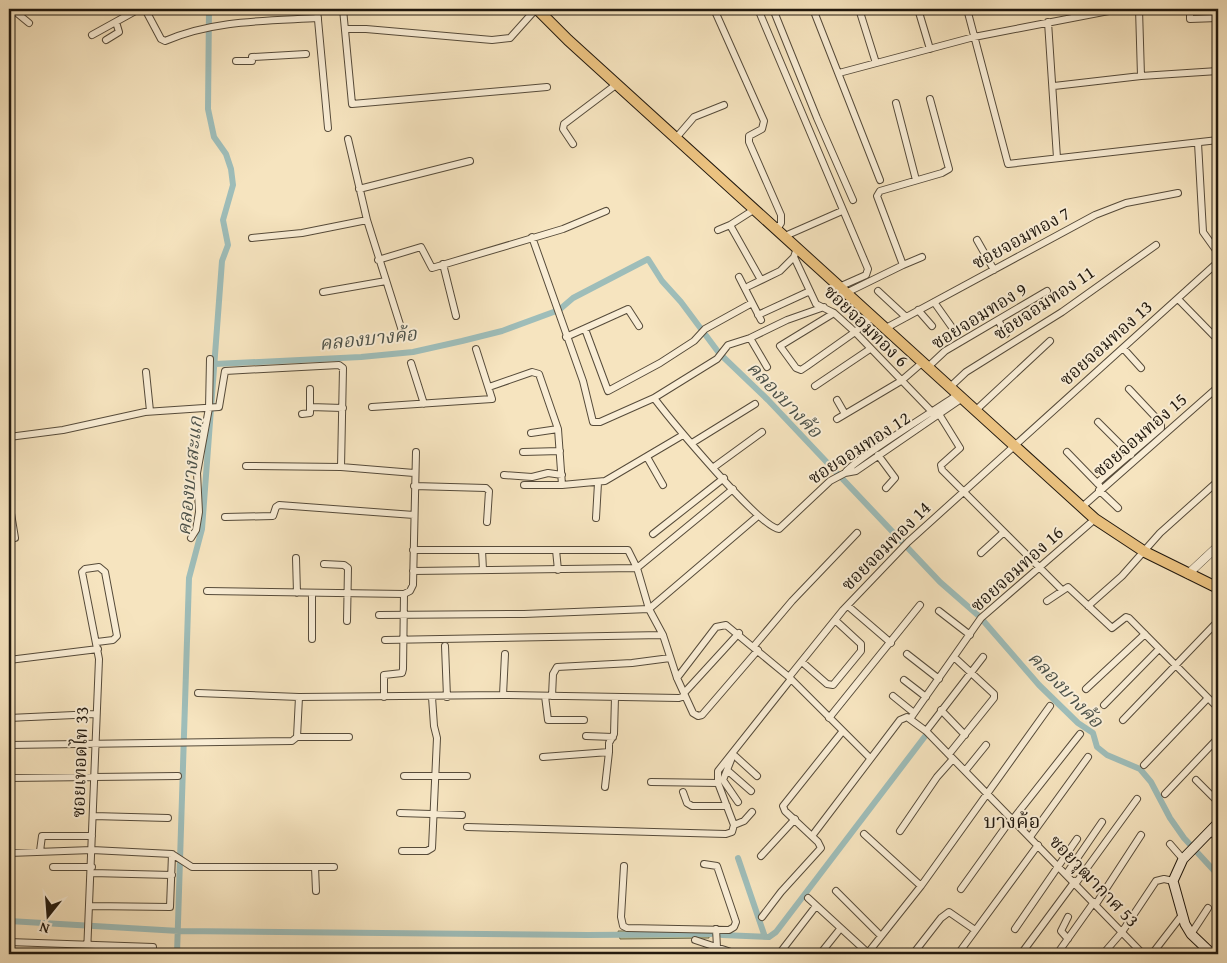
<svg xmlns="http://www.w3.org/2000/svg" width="1227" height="963" viewBox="0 0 1227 963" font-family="'Gentium Book Plus','Noto Serif Thai',serif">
	<rect width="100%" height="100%" fill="#f6e4bf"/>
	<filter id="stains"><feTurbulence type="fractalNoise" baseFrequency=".004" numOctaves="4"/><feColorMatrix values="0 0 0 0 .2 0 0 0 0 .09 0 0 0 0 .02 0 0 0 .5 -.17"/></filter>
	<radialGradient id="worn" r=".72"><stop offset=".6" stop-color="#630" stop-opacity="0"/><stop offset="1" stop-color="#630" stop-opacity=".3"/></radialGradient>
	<!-- green -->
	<path fill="#c1c28f" stroke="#706d4e" d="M618,931H709V938L620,939Z"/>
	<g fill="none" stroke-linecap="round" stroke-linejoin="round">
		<!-- canal -->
		<path stroke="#9ebdb9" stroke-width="6" d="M215,364L361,357L413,352L462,341L502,331L559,310L573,298L648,259L662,281L681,302L719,353L768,400L940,582L980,617L1039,685L1078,723L1093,733L1097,747L1107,755L1140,769L1151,782L1170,818L1184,838L1218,875
			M738,858L765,937
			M9,921L179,931L588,935L711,934
			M722,935L769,937L776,932L926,735
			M177,954L189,578L202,529L222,261L228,245L223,220L233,185L231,169L226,154L214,137L208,109L209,9"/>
		<!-- minor casing -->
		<g stroke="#564b3a" stroke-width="8">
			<path id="minor" d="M12,9L29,23
				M145,9L161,39L165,41C213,20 266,21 318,18
				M317,9L328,128
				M343,9L352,104L547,87
				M714,9L764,121L762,129L749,136V142L781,215V223L777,229
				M758,9L868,269L866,275L839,287
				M773,9L817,118L853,200
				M813,9L880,180
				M859,9L876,63
				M918,9L930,49
				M967,9L1008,164L1218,140
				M1139,9L1141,76
				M1190,9V19L1218,18
				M1048,22L1057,158
				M345,29H366L492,40L510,38L536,9
				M92,35L139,9
				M106,40L119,32L116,22
				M252,57L306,54
				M236,61H252
				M839,73L974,37L1119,9
				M1054,86L1141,76L1218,71
				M896,103L916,180
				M676,138L694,117L724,105
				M348,139L367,220L403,334
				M1198,143L1203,232L1218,253
				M573,144L563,129L564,124L617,84
				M359,189L470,161
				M730,225L761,280
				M718,230L730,225L755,209
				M785,236L842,211
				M532,237L583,381L593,422H600L654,398L717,359L728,345L750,338L787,320L824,307
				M252,238L302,233L367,220
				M977,240L994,270
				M797,248L794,257L816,304L834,313L855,332L936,416
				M378,260L421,247L432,268L563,229L606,211
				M443,264L456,316
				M903,265L922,257
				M739,277L761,320
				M749,286L780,271L794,257
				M878,291L906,317
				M323,292L386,281
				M846,293L903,265L877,196L880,191L942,173L949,169L930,99
				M1178,299L1218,340
				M934,302L951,326
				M918,310L932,326
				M834,313L780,346L796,368L801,370L807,366L855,332L873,316
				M758,315L810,291
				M998,320L1006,334
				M886,328L1095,215L1126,203L1178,193
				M585,329L608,391L660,363L694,341L705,329L752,303
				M566,337L628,309L639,326
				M750,338L767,367
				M1123,348L1141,368
				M411,363L424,404
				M928,367L945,351L1047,291
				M146,372L150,411
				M815,386L870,349
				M489,387L532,372L539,374L558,429L562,485L605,481L683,435
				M949,388L966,372L1062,312L1156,245
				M654,398C670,419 760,528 779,529L830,481L845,473L856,471L961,399
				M837,400L845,414
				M310,407L343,408
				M372,407L492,399L476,349
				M975,411L1050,341
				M302,414L310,413V389
				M939,414L960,448L941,465L942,470L1061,589
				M837,419L901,381L923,362
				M1098,422L1131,455
				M531,433L558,429
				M9,437L63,430L145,412L219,407L225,371L339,365L343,368L341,467
				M9,439V454
				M692,443L755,404
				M523,452L560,451
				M1067,452L1099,485
				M878,455L895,478L886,488
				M647,457L663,485
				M246,466L341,467L414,473
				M714,467L762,432
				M845,473C852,461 939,408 957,395
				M504,475L532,477L548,473L562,475
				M1097,483L1161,428V423L1129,389
				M524,485H562
				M414,486L486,488L489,491L487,522
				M1099,490L1118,508
				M9,501L15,538
				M1082,507L1218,387
				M225,517L273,516L276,507L279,505L414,515
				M596,518L598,483
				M653,534L724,478
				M191,538L196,530L199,512L197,473L209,408L210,359
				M413,550H628L637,568L649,609L663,635L677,678L693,713L698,716L702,715L758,650
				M482,550L483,570
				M556,550L558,570
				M981,553L1004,532
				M296,558L297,593
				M324,564L344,565L348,568L347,621
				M413,571L637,568L733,489
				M207,591L404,594L410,591L413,585L416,452
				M1047,601L1068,587L1112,628L1126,617L1129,618L1218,708
				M848,606L891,643
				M1088,606L1122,576L1160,533L1218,481
				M939,611L970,635
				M379,615L524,614L649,609L758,516
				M312,639V593
				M385,640L663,635
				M445,646L447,697
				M754,646L792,601L857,533
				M907,654L939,679
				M9,660L98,649
				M802,662L827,684L833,685L861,651V644L835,620
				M789,677L843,610L908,542L1218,262
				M677,678L716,627L726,625L789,677L870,758
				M904,680L926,697
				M1086,689L1145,634
				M685,692L739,633
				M198,693L299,697L503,695L679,698L685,696
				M503,695L505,654
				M545,696L548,720H584
				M552,696L553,674L557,667L632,663L670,658
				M893,696L914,713
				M384,697V675L402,673L403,669L404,594
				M1104,705L1159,649
				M941,710L965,735
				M9,718L96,714
				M829,718L920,605
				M910,719L981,618L1095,519
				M1123,720L1218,621
				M926,731L983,657
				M586,736L613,737
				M297,737H349
				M9,745L292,741L297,737L299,697
				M949,754L994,698V694L954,657
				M735,756L757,776
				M543,757L609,752V743L614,734L615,697
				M731,760L723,780L738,802
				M1144,765L1208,698
				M727,770L751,791
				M965,771L986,745
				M404,776H467
				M9,778L178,776
				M1196,780L1218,802
				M651,782L718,783
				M605,787L609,752
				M683,792L687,803L692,806H727
				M1165,794L1218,738
				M400,813L462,815
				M93,816L168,818
				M1013,819L1080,734
				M734,825L744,821L752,812
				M467,827L726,834L732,832L734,825L718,783V771L791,679
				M900,831L937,777L953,759
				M1210,831L1218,839
				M864,834L921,886
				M812,836L900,720L907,717L926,731L1143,954
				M1030,837L1088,757
				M1170,844L1183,859
				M40,851L42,836H92
				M402,851H427L432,848L437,738L434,726L432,697
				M9,853L92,850L172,854L192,867H334
				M761,856L795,819
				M624,866L621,917L623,926L627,928L729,930L734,927L736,922L717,866L704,864
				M53,867H92
				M315,867L316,891
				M92,873L172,875
				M1067,873L1102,822
				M1076,883L1137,799
				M961,889L1012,818
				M836,891L881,936
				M808,898L868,953
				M1096,904L1141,835
				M90,906L170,907L172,854
				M762,917L781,892L821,848L818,842L785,811L783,806L842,732
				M716,929L717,947
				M1015,929L1077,839
				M1191,934L1208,908
				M1068,939L1061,931L1068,917
				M695,940L737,954
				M9,942L153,947
				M995,953L996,954
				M87,954L99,659L82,572L85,569L99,567L105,572L117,636L113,640L97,642
				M779,954L816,906
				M820,954L840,929
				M867,954L921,886L1050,706
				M913,954L941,918L949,912L975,930
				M958,954L1038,845
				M1021,954L1075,881
				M1057,954L1094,902
				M1103,954L1122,932L1156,881L1164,879L1173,881
				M1152,954L1182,915"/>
		</g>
		<!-- tertiary casing -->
		<g stroke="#564b3a" stroke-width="9">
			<path id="tertiary" d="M1188,574L1218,546"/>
		</g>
		<!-- secondary casing -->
		<g stroke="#20180e" stroke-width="11">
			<path id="secondary" d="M1212,954L1191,934L1185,924L1173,881L1183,859L1218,823"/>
		</g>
		<!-- primary casing -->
		<g stroke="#20180e" stroke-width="12">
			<path id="primary" d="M537,9L568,40L1095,519L1145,552L1218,588"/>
		</g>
		<!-- minor -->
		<use href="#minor" stroke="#f9edd5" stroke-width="6"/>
		<!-- tertiary -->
		<use href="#tertiary" stroke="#f9edd5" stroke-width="8"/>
		<!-- secondary -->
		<use href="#secondary" stroke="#f9edd5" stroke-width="9"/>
		<!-- primary -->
		<use href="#primary" stroke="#ebc280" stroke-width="10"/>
	</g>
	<g text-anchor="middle" stroke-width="4" stroke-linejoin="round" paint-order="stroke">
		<!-- street labels -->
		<g font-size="18" fill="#20180e" stroke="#f9edd5">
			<text transform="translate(1021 238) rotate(-29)" y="6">ซอยจอมทอง 7</text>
			<text transform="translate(1044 303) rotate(-34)" y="6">ซอยจอมทอง 11</text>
			<text transform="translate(979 316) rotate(-32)" y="6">ซอยจอมทอง 9</text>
			<text transform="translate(866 326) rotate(44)" y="6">ซอยจอมทอง 6</text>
			<text transform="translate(1106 343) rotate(-42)" y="6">ซอยจอมทอง 13</text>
			<text transform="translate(1140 435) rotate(-41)" y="6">ซอยจอมทอง 15</text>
			<text transform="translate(859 448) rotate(-33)" y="6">ซอยจอมทอง 12</text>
			<text transform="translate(886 546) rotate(-45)" y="6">ซอยจอมทอง 14</text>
			<text transform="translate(1017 569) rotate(-42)" y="6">ซอยจอมทอง 16</text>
			<text transform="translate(80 762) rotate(-88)" y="6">ซอยเทอดไท 33</text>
			<text transform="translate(1094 881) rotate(46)" y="6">ซอยวุฒากาศ 53</text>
		</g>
		<!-- water labels -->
		<g font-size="19" font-style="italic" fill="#4c524a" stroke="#f9edd5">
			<text transform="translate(368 338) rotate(-6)" y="7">คลองบางค้อ</text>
			<text transform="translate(785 399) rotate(46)" y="7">คลองบางค้อ</text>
			<text transform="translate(189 476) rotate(-84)" y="7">คลองบางสะแก</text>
			<text transform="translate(1066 689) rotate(46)" y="7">คลองบางค้อ</text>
		</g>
		<!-- quarter labels -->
		<g font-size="20" fill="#20180e" stroke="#f9edd5">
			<text x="1012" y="828">บางค้อ</text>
		</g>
	</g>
	<!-- margin -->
	<rect width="1227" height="963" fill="none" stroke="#f6e4bf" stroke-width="30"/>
	<rect x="10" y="10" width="1207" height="943" fill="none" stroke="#20180e" stroke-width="2.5"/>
	<rect x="15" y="15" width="1197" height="933" fill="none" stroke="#20180e"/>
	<!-- north arrow -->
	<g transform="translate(48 916) rotate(197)" stroke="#f9edd5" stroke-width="4" paint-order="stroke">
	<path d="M0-4L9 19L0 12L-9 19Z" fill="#20180e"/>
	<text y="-8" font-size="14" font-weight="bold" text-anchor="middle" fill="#20180e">N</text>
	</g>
	<rect width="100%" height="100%" filter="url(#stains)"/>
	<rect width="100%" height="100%" fill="url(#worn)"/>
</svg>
